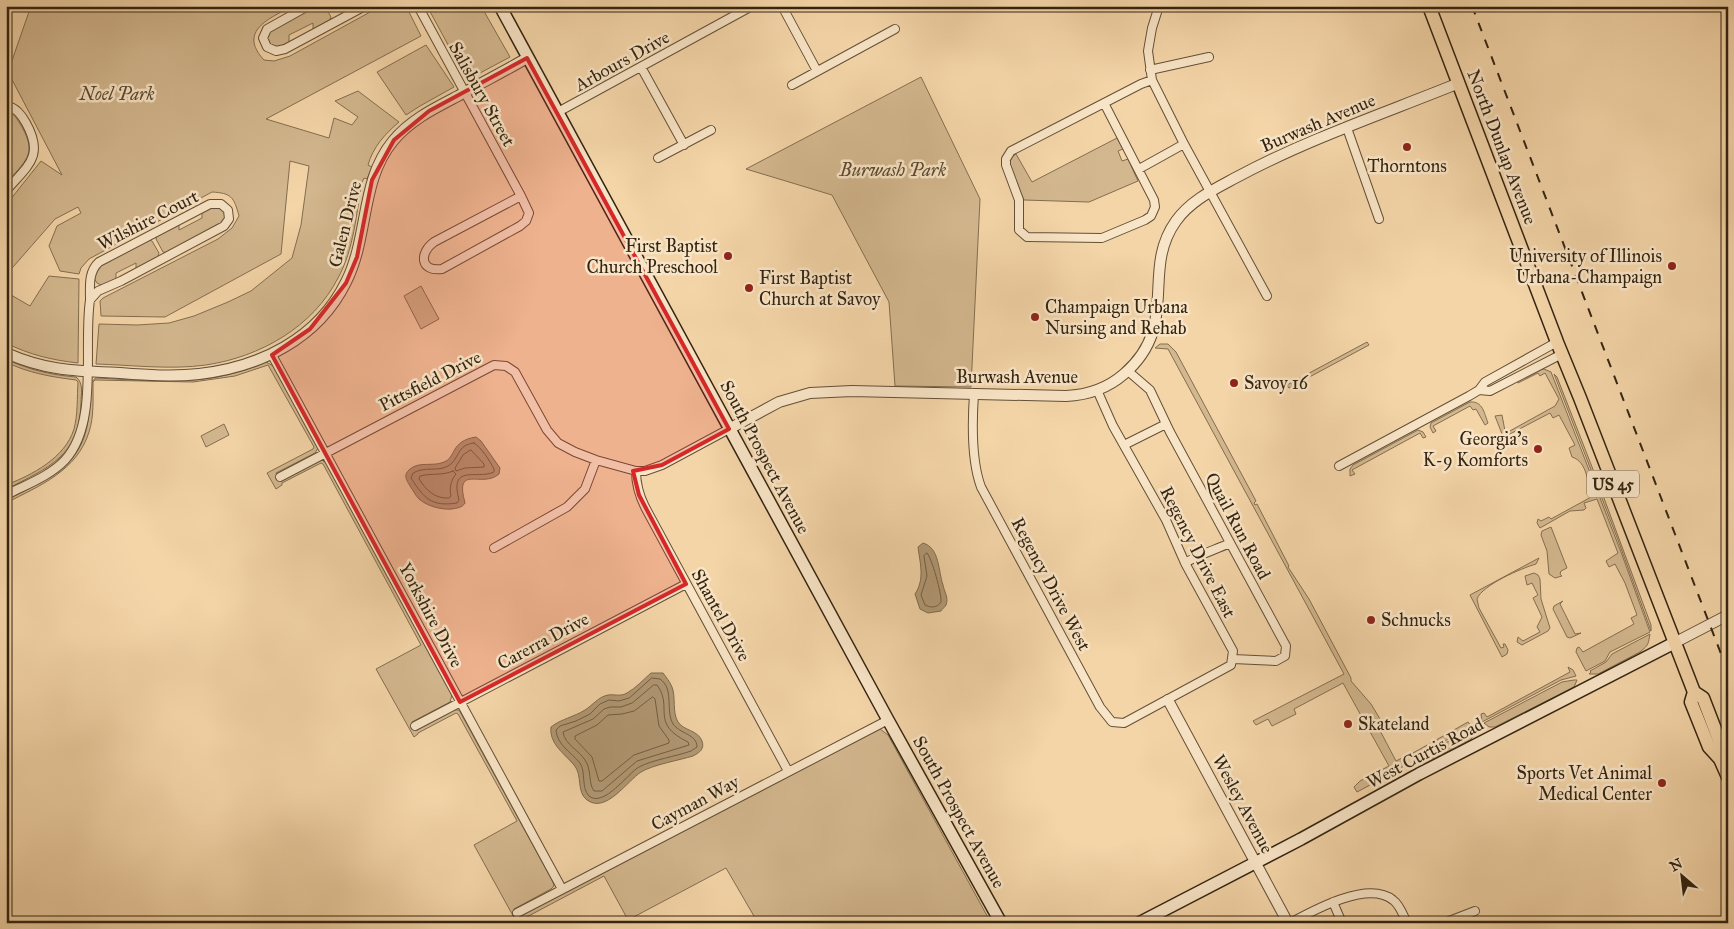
<svg xmlns="http://www.w3.org/2000/svg" width="1734" height="929" viewBox="0 0 1734 929" font-family="'IM FELL Great Primer',serif">
	<rect width="100%" height="100%" fill="#f4d5a8"/>
	<filter id="stains"><feTurbulence type="fractalNoise" baseFrequency=".004" numOctaves="4"/><feColorMatrix values="0 0 0 0 .2 0 0 0 0 .09 0 0 0 0 .02 0 0 0 .5 -.17"/></filter>
	<radialGradient id="worn" r=".72"><stop offset=".6" stop-color="#630" stop-opacity="0"/><stop offset="1" stop-color="#630" stop-opacity=".3"/></radialGradient>
	<!-- green -->
	<path fill="#d3b78e" stroke="#836e50" d="M31,6H182L184,10L191,6H293C270,18 237,31 264,60L274,61L290,56L381,6H406L421,36L266,119L329,138L334,118L352,125L358,117L335,101L358,91L399,122C385,134 373,147 368,165L372,167L367,179L364,178L362,182C356,215 354,249 338,278C313,327 260,357 206,365C171,370 131,365 96,364L99,324L137,325L169,323L194,316L228,302L251,291L292,258L301,225L309,166L290,161L281,254L165,317L101,316L100,301L103,298L218,239L232,228L239,216C234,197 231,193 212,192L89,259L81,268L79,274L60,271L49,246L57,226L81,213L78,207L55,219L6,275V205L41,161L62,175L8,72Z
		M312,6H325L331,17L329,22L313,31V23L289,35V44L283,46L273,47L267,42V33L273,26Z
		M427,6H481L510,57L467,80Z
		M426,45L454,87L420,106L406,115L377,72Z
		M921,77L980,199L971,387L895,386L889,302L832,195L746,169Z
		M6,110C15,114 17,119 22,127C38,156 24,161 6,184V177L9,173L6,171V123L11,117L6,114Z
		M1117,138L1123,149L1118,151L1122,161L1128,159L1138,181L1089,202L1024,200L1008,165L1009,158L1016,154L1032,182Z
		M218,206C225,211 227,217 222,224L169,253L163,252L156,239L158,233L179,222V230L202,218V210L209,207Z
		M146,239L152,241L159,253L157,259L136,270V263L116,273V281L103,286L97,283L94,278L97,266Z
		M49,276L79,279L78,363C52,360 30,355 6,343V292L30,306Z
		M421,286L439,319L421,329L404,296Z
		M1367,342L1369,345L1289,388L1287,385Z
		M1160,344H1168L1176,352L1256,501L1254,503L1255,505L1257,504L1289,566L1288,567L1309,599L1351,678V681L1371,704L1380,719L1376,723L1396,761L1402,758L1404,761L1402,763V768L1357,792L1354,787L1360,781L1389,766L1343,683L1294,709L1296,714L1272,726L1268,719L1256,725L1253,721L1344,674L1168,349L1155,348Z
		M6,359C29,370 52,375 76,377C84,383 81,394 81,403C79,457 49,467 7,489L6,485C32,475 65,458 74,429C78,414 77,397 78,382L76,380C52,377 28,373 6,362Z
		M266,362L275,367L318,448L315,453L276,473L281,480L318,460H322L327,464L452,695L450,702L412,722L417,730L454,710H459L553,882L554,886L551,889L514,909L518,917L880,729L888,735L991,923H758L726,868L628,920L604,876L521,920V921L517,923L474,845L517,821L458,714L456,713L418,733V734L414,737L376,669L421,645L323,464L321,463L282,483V485L276,489L267,473L313,449L314,447L268,365L235,376L193,382L95,380L93,382C93,399 94,417 89,432C77,471 39,486 6,503V501C43,479 81,470 88,421C90,408 90,395 91,382L96,378C138,380 184,385 226,375C240,372 253,367 266,362Z
		M1544,369L1551,372L1621,552L1650,632L1610,652L1605,661L1586,671L1576,652L1577,648L1579,647L1583,652L1634,624L1631,618L1637,615L1625,583L1615,564L1609,567L1606,561L1618,553L1597,499L1584,503L1586,508L1584,510L1570,511L1540,528L1537,523L1538,519L1541,521L1549,517L1551,519L1593,496C1587,484 1588,462 1572,457L1569,448L1575,445L1559,415L1553,418L1550,413L1508,435L1510,441L1507,442L1504,439L1495,416L1502,415L1505,431L1508,432L1555,406L1559,399L1545,373L1540,376L1538,373L1518,383L1517,381L1539,370Z
		M1554,374L1557,377L1601,490L1651,625V631L1618,540Z
		M1470,402C1483,401 1484,413 1488,423L1485,425L1476,409L1473,410L1470,406L1433,426L1436,431L1433,433L1430,427L1431,423Z
		M224,424L229,435L206,447L201,436Z
		M1418,430L1423,432L1426,437L1423,438L1420,433L1352,470L1355,474L1350,476V469L1353,465Z
		M1551,527L1567,568L1561,571L1560,574L1562,576L1555,578L1549,574L1547,551L1541,535L1542,531Z
		M1539,558L1536,564C1522,568 1482,585 1477,599L1479,608L1501,648L1504,647L1503,644H1505L1508,650L1507,654L1502,657L1470,595Z
		M1534,573L1538,575L1540,579L1541,599L1550,628L1548,631L1522,645L1517,642L1518,637L1523,641L1540,632L1537,627L1542,617L1533,598L1538,595L1532,583L1527,585L1525,576Z
		M1563,601L1560,604L1575,634L1581,633L1570,638L1567,637L1553,609L1554,606Z
		M1650,634C1648,643 1650,644 1640,652L1598,674H1589L1591,672L1590,671L1606,662L1612,654Z
		M1568,667L1573,670L1576,676L1561,680L1482,722L1481,714L1484,713L1487,717L1570,672Z
		M1574,680H1577L1574,687L1495,727H1489L1484,723L1562,682Z
		M1468,722L1472,727L1415,756L1413,753Z
		M1473,729V737L1470,740L1427,762L1423,763L1415,758Z"/>
	<!-- water -->
	<path fill="#b29975" stroke="#7f6a4d" d="M476,437L481,441L500,468L499,474C482,489 454,463 465,503C462,508 457,508 452,509C441,510 427,506 419,499C415,495 413,490 410,486C406,479 403,475 410,469C420,461 433,467 444,462C456,458 450,441 476,437Z
		M923,543C940,548 938,571 943,585C944,591 949,598 946,605C945,607 942,609 941,611L928,613L920,609L915,594C925,579 920,563 918,547Z
		M651,673H663C666,677 670,682 672,687C676,697 672,712 678,722C684,731 698,730 702,741C705,749 699,753 693,756C680,760 652,765 641,772C627,781 606,814 587,800C576,792 583,775 574,765C565,754 549,744 551,727C561,719 574,717 585,710C593,705 598,697 608,695C615,694 620,697 627,693C636,688 644,679 651,673Z"/>
	<g fill="none" stroke-linecap="round" stroke-linejoin="round">
		<!-- shore -->
		<path stroke="#725e43" stroke-width="1" d="M474,443C482,448 489,460 494,469V472C477,480 449,463 459,500L457,503C431,507 424,498 411,478L413,473C425,466 438,472 448,466C460,459 456,445 474,443Z
			M471,450L484,464V467L465,468L456,471L455,468L463,455Z
			M453,471L456,474C451,480 449,488 451,496L449,498C435,499 426,490 419,479L420,476C431,473 442,476 453,471Z
			M927,553C932,558 942,595 941,602C937,608 931,608 925,605L921,595L927,576L924,556Z
			M652,678L660,679C663,681 666,685 667,688C671,699 667,714 673,724C680,734 697,734 697,747L691,751C677,756 652,760 639,767C628,773 604,808 589,796C581,788 586,772 580,763C571,752 557,745 556,730L560,726L576,721L590,714L600,704L609,700L619,701L629,698Z
			M654,685H657C674,708 649,723 688,742L689,745L637,761L602,791H594C588,783 592,770 585,760C579,750 565,745 563,732L593,719L604,709L610,707H621L632,703Z
			M653,697L655,699L659,726L669,740V743L634,755L602,781H599L592,757L575,739V736L597,725L608,715L622,714L634,711Z"/>
		<!-- minor casing -->
		<g stroke="#635037" stroke-width="10">
			<path id="minor" d="M308,6L267,29L263,38L267,47L276,51L285,49L365,6
				M418,6L521,196
				M782,6L817,71
				M1159,6L1152,28L1148,51L1152,80L1184,144L1267,296
				M641,67L684,145
				M1150,70L1209,57
				M792,85L895,29
				M1104,103L1154,200L1155,207L1151,216L1145,220L1102,238L1027,237L1019,230V200L1006,165V159L1011,151L1141,84L1152,80
				M6,105C16,108 21,114 26,123C45,157 27,166 6,191
				M558,112L752,6
				M1347,128L1379,219
				M658,158L711,130
				M1139,169L1184,144
				M521,196L529,213L526,221L520,226L442,269C420,272 419,253 434,242Z
				M210,204H221L228,210L229,219L224,226L121,281L98,291L90,300C90,286 88,272 99,262Z
				M272,355L562,889
				M1128,371L1150,390L1170,432L1286,646L1285,656L1276,661L1233,659
				M1479,390L1490,391L1562,354
				M974,394C972,423 971,460 981,487L1100,707L1112,722L1124,723L1231,665L1233,651L1185,563L1166,520L1113,426L1097,390
				M1124,445L1166,424
				M1339,466L1469,396L1479,390L1485,382L1557,342
				M636,471C636,485 639,495 645,507L788,771
				M280,477L494,365L506,366L515,372L547,430L558,443L575,452L596,460L636,471H645L662,465L729,429
				M10,493C28,484 51,475 65,460C99,423 83,347 90,300
				M494,548L567,507L585,489L596,460
				M1185,563C1200,554 1215,550 1230,543
				M415,726L686,584
				M1333,902L1342,923
				M517,913L888,720
				M1290,923C1314,910 1368,880 1393,900C1400,905 1403,915 1407,923
				M1444,923L1475,911"/>
		</g>
		<!-- tertiary casing -->
		<g stroke="#635037" stroke-width="12">
			<path id="tertiary" d="M6,353C47,371 76,371 120,373C146,375 173,377 199,374C260,367 318,339 346,282C369,237 360,181 393,141C410,120 435,108 458,96C481,83 505,71 527,58
				M729,429L779,402L810,393L852,391L1066,396C1087,395 1108,388 1124,374C1181,325 1140,271 1176,221C1191,200 1215,189 1237,177C1308,139 1385,113 1459,83
				M1674,643L1728,615
				M1168,700L1288,923"/>
		</g>
		<!-- secondary casing -->
		<g stroke="#332411" stroke-width="14">
			<path id="secondary" d="M500,6L888,720L1001,923
				M1139,923L1301,839L1419,774L1674,643"/>
		</g>
		<!-- primary casing -->
		<g stroke="#332411" stroke-width="15">
			<path id="primary" d="M1429,6L1557,342L1580,398L1694,692L1691,702L1709,747L1720,759L1728,777
				M1694,692L1703,698L1720,742V759"/>
		</g>
		<!-- minor -->
		<use href="#minor" stroke="#f8e4c6" stroke-width="8"/>
		<!-- tertiary -->
		<use href="#tertiary" stroke="#f8e4c6" stroke-width="10"/>
		<!-- secondary -->
		<use href="#secondary" stroke="#f8e4c6" stroke-width="11"/>
		<!-- primary -->
		<use href="#primary" stroke="#f4d5a8" stroke-width="12"/>
		<!-- rail -->
		<path stroke="#332411" stroke-width="2" stroke-dasharray="9 9" stroke-linecap="butt" d="M1472,6L1728,672"/>
	</g>
	<!-- marked area -->
	<path fill="#d62828" fill-opacity="0.2" stroke="#d62828" stroke-width="4" stroke-linejoin="round" d="M527,58L729,429L662,465L633,471L639,495L686,584L460,702L272,355L310,329L346,283L357,257L372,180L394,140L429,111Z"/>
	<!-- markers -->
	<g fill="#8f2418" stroke="#f8e4c6" stroke-width="2">
		<circle cx="1407" cy="147" r="5"/>
		<circle cx="728" cy="256" r="5"/>
		<circle cx="1672" cy="266" r="5"/>
		<circle cx="749" cy="288" r="5"/>
		<circle cx="1035" cy="317" r="5"/>
		<circle cx="1234" cy="383" r="5"/>
		<circle cx="1538" cy="449" r="5"/>
		<circle cx="1371" cy="620" r="5"/>
		<circle cx="1348" cy="724" r="5"/>
		<circle cx="1662" cy="783" r="5"/>
	</g>
	<g text-anchor="middle" stroke-width="5" stroke-linejoin="round" paint-order="stroke">
		<!-- shield labels -->
		<rect fill="#f8e4c6" stroke="#6e5e47" stroke-width="1" x="1587" y="470.5" width="52" height="27" rx="4"/>
		<g font-size="16" font-weight="bold" fill="#332411">
			<text x="1613" y="490">US 45</text>
		</g>
		<!-- street labels -->
		<g font-size="18" fill="#332411" stroke="#f8e4c6">
			<text transform="translate(622 61) rotate(-29)" y="6">Arbours Drive</text>
			<text transform="translate(482 94) rotate(61)" y="6">Salisbury Street</text>
			<text transform="translate(1318 123) rotate(-23)" y="6">Burwash Avenue</text>
			<text transform="translate(1502 147) rotate(69)" y="6">North Dunlap Avenue</text>
			<text transform="translate(148 220) rotate(-27)" y="6">Wilshire Court</text>
			<text transform="translate(345 224) rotate(-76)" y="6">Galen Drive</text>
			<text x="1017" y="383">Burwash Avenue</text>
			<text transform="translate(430 381) rotate(-27)" y="6">Pittsfield Drive</text>
			<text transform="translate(765 457) rotate(62)" y="6">South Prospect Avenue</text>
			<text transform="translate(1238 526) rotate(62)" y="6">Quail Run Road</text>
			<text transform="translate(1198 552) rotate(63)" y="6">Regency Drive East</text>
			<text transform="translate(1051 584) rotate(62)" y="6">Regency Drive West</text>
			<text transform="translate(431 615) rotate(62)" y="6">Yorkshire Drive</text>
			<text transform="translate(721 615) rotate(61)" y="6">Shantel Drive</text>
			<text transform="translate(543 641) rotate(-28)" y="6">Carerra Drive</text>
			<text transform="translate(1425 753) rotate(-28)" y="6">West Curtis Road</text>
			<text transform="translate(695 803) rotate(-28)" y="6">Cayman Way</text>
			<text transform="translate(1243 804) rotate(62)" y="6">Wesley Avenue</text>
			<text transform="translate(959 812) rotate(61)" y="6">South Prospect Avenue</text>
		</g>
		<!-- park labels -->
		<g font-size="18" font-style="italic" fill="#5b4930" stroke="#f8e4c6">
			<text x="117" y="100">Noel Park</text>
			<text x="893" y="176">Burwash Park</text>
		</g>
		<!-- poi labels -->
		<g font-size="18" fill="#332411" stroke="#f8e4c6" text-anchor="start">
			<text x="1407" y="172" text-anchor="middle">Thorntons</text>
			<text x="718" y="252" text-anchor="end">First Baptist<tspan x="718" dy="21">Church Preschool</tspan></text>
			<text x="1662" y="262" text-anchor="end">University of Illinois<tspan x="1662" dy="21">Urbana-Champaign</tspan></text>
			<text x="759" y="284">First Baptist<tspan x="759" dy="21">Church at Savoy</tspan></text>
			<text x="1045" y="313">Champaign Urbana<tspan x="1045" dy="21">Nursing and Rehab</tspan></text>
			<text x="1244" y="389">Savoy 16</text>
			<text x="1528" y="445" text-anchor="end">Georgia's<tspan x="1528" dy="21">K-9 Komforts</tspan></text>
			<text x="1381" y="626">Schnucks</text>
			<text x="1358" y="730">Skateland</text>
			<text x="1652" y="779" text-anchor="end">Sports Vet Animal<tspan x="1652" dy="21">Medical Center</tspan></text>
		</g>
	</g>
	<!-- margin -->
	<rect width="1734" height="929" fill="none" stroke="#f4d5a8" stroke-width="25"/>
	<rect x="8" y="8" width="1719" height="914" fill="none" stroke="#332411" stroke-width="2.5"/>
	<rect x="12" y="12" width="1709" height="904" fill="none" stroke="#332411"/>
	<!-- north arrow -->
	<g transform="translate(1682 876) rotate(332)" stroke="#f8e4c6" stroke-width="4" paint-order="stroke">
	<path d="M0-4L9 19L0 12L-9 19Z" fill="#332411"/>
	<text y="-8" font-size="14" font-weight="bold" text-anchor="middle" fill="#332411">N</text>
	</g>
	<rect width="100%" height="100%" filter="url(#stains)"/>
	<rect width="100%" height="100%" fill="url(#worn)"/>
</svg>
